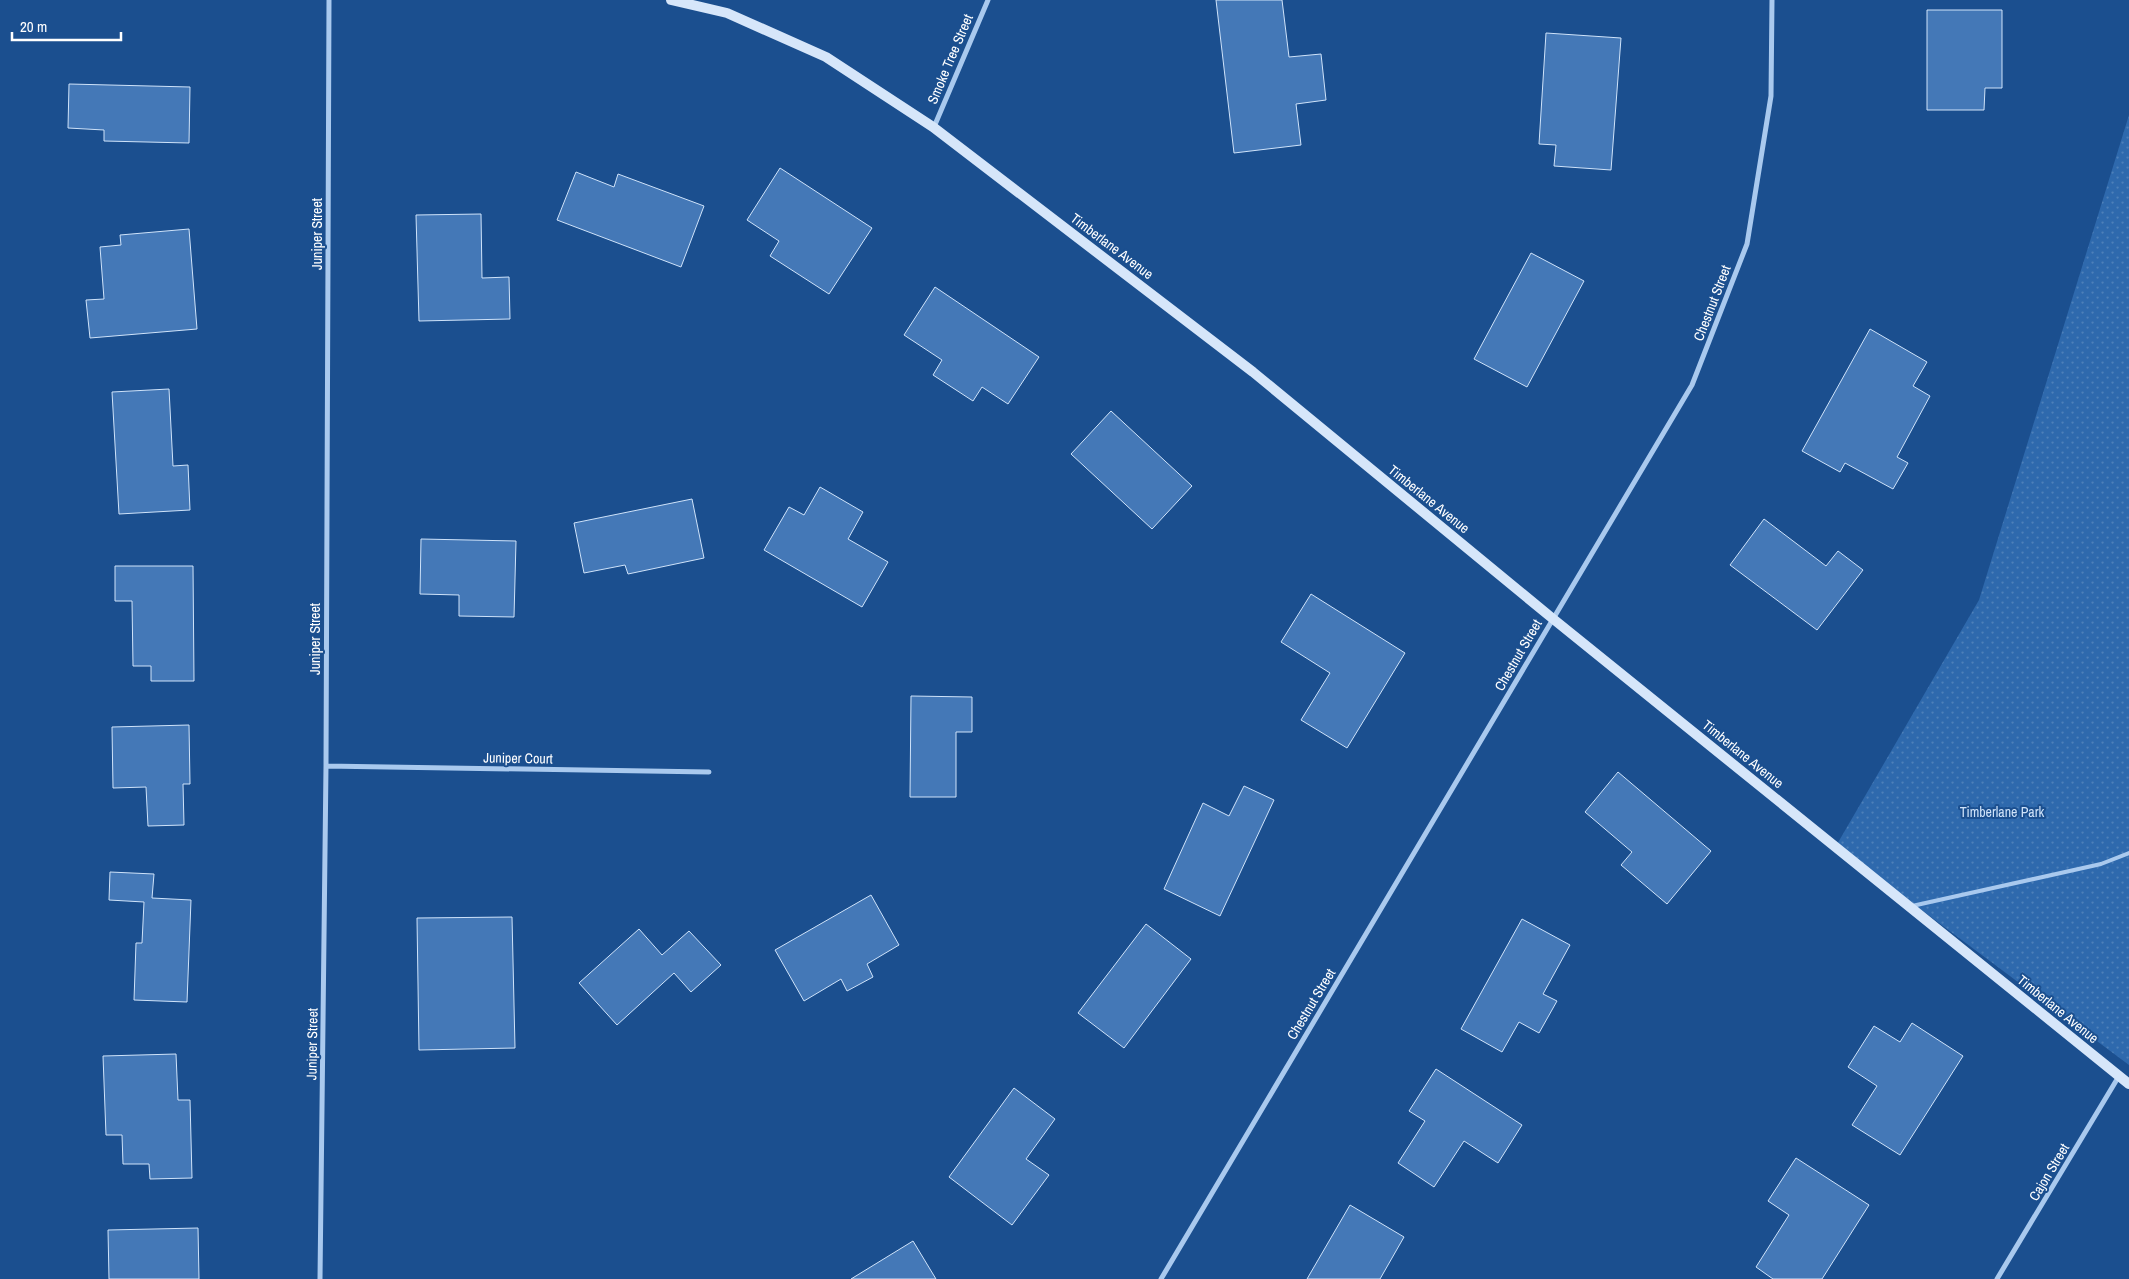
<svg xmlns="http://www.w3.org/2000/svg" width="2129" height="1279" viewBox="0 0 2129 1279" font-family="'Archivo Narrow',sans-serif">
	<defs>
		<pattern id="green-dots" width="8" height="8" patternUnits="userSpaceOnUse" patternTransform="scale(1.25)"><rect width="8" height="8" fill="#2e69ad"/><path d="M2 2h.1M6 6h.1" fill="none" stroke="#4d80b9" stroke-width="1.8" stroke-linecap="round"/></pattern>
	</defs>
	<rect width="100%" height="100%" fill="#1b4f8f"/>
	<!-- green -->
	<path fill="url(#green-dots)" d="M2129,115V1065L1836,846L1979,600Z"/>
	<!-- building -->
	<path fill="#4478b7" stroke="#cfe3fa" d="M1216,0H1282L1289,57L1321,54L1326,100L1296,104L1301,145L1234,153Z
		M1927,10H2002V88H1985L1984,110H1927Z
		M1546,33L1621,38L1611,170L1554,166L1556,145L1539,144Z
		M69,84L190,87L189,143L104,141V130L68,128Z
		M780,168L872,228L829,294L770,256L779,241L747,220Z
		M576,172L614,187L618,174L704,206L681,267L557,220Z
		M481,214L482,278L509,277L510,319L419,321L416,215Z
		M189,229L197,329L90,338L86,300L104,299L100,247L121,245L120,235Z
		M1531,253L1584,281L1527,387L1474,359Z
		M935,287L1039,357L1008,404L982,387L973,401L933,375L942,360L904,335Z
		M1870,329L1927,362L1913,386L1930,396L1897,457L1908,463L1893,489L1845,463L1840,472L1802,451Z
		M169,389L173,466L188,465L190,510L119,514L112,392Z
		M1111,411L1192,486L1152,529L1071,454Z
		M820,487L863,512L848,539L888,562L862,607L764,550L789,507L804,515Z
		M692,499L704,558L628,574L625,565L584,573L574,523Z
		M1764,519L1826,566L1838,551L1863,570L1817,630L1730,565Z
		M421,539L516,541L514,617L459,616V595L420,594Z
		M115,566H193L194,681H151V666H133L132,601H115Z
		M1311,594L1405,653L1347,748L1301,720L1330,673L1281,642Z
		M911,696L972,697V732H956V797H910Z
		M189,725L190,784H183L184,825L148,826L146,787L113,788L112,727Z
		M1618,772L1711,851L1667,904L1621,865L1632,852L1585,812Z
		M1244,786L1274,800L1220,916L1164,889L1203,803L1229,816Z
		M110,872L154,874L152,898L191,900L187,1002L134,1000L136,943H142L144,902L109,900Z
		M871,895L899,945L867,964L873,977L847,991L841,979L804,1001L775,950Z
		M512,917L515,1048L419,1050L417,918Z
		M1522,919L1570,945L1543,994L1557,1001L1539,1033L1519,1022L1502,1052L1461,1029Z
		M1146,924L1191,959L1124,1048L1078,1013Z
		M639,929L662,955L689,931L721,965L691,992L674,973L617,1025L579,983Z
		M1912,1023L1963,1056L1900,1155L1852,1125L1877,1086L1848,1067L1874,1026L1900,1042Z
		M176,1054L178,1100H190L192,1178L150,1179L149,1164H123L122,1135H106L103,1056Z
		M1436,1069L1522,1125L1498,1163L1464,1141L1434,1187L1398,1163L1425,1121L1409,1111Z
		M1014,1088L1055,1119L1026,1159L1049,1175L1012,1225L949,1177Z
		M1796,1158L1869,1205L1822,1279H1773L1756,1267L1789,1215L1768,1201Z
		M1350,1205L1404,1237L1380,1279H1307Z
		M198,1228L199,1279H109L108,1230Z
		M913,1241L936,1279H851Z"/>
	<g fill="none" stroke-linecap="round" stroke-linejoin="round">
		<!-- lane -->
		<path stroke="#a9c9ee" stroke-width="4" d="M1912,906L2101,864L2129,853"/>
		<!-- street -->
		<path stroke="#a9c9ee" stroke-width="5" d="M934,127L988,0
			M326,766L709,772
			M320,1279L326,766L329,0
			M1161,1279L1692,385L1747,244L1771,96L1772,0
			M1997,1279L2119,1076"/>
		<!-- secondary -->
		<path stroke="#d6e6fa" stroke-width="10" d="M671,0L727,13L826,57L933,127L1253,372L1552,618L2129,1084"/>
	</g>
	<g text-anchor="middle" stroke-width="4" stroke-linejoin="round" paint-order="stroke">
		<!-- street labels -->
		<g font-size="14" fill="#fff" stroke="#1b4f8f">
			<text transform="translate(950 59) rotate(-67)" y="5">Smoke Tree Street</text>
			<text transform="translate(317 234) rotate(-90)" y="5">Juniper Street</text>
			<text transform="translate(1112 246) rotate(37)" y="5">Timberlane Avenue</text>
			<text transform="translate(1712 303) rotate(-69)" y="5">Chestnut Street</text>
			<text transform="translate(1429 499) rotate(39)" y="5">Timberlane Avenue</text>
			<text transform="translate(315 639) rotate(-90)" y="5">Juniper Street</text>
			<text transform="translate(1518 655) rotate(-60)" y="5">Chestnut Street</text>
			<text transform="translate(1743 754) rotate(39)" y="5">Timberlane Avenue</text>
			<text transform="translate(518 758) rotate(1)" y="5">Juniper Court</text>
			<text transform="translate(1311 1004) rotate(-59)" y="5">Chestnut Street</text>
			<text transform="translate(2058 1009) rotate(39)" y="5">Timberlane Avenue</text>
			<text transform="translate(312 1044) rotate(-89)" y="5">Juniper Street</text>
			<text transform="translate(2049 1172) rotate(-59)" y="5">Cajon Street</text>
		</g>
		<!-- park labels -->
		<g font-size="14" fill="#cfe3fa" stroke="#1b4f8f">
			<text x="2002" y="817">Timberlane Park</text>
		</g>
	</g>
	<!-- scale -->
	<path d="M12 32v8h109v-8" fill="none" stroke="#ffffff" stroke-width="2.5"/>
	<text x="20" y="32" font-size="15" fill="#ffffff" stroke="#1b4f8f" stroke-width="4" paint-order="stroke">20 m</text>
</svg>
